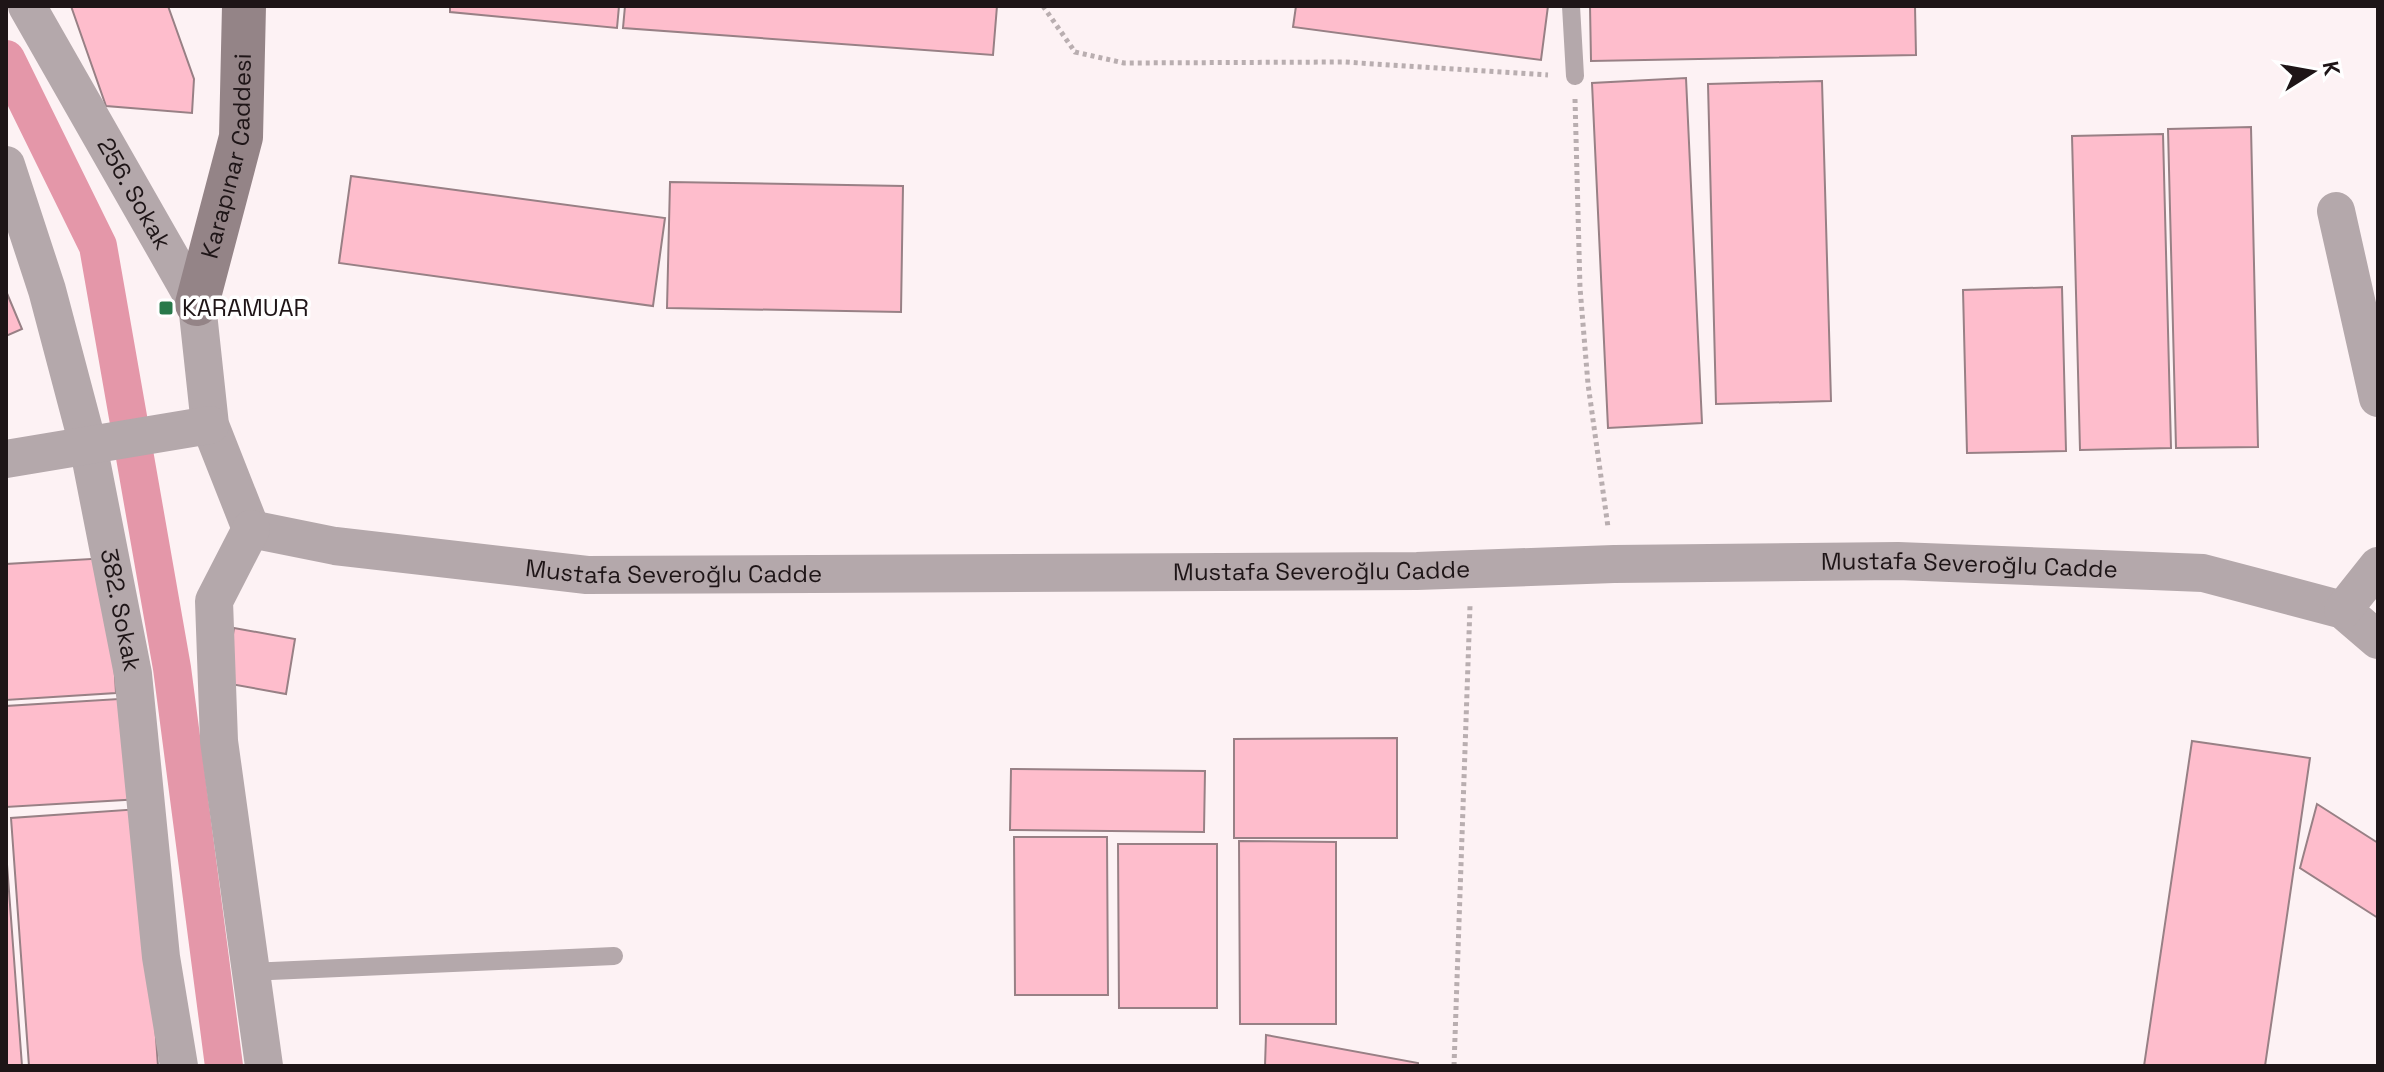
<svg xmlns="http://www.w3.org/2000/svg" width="2384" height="1072" viewBox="0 0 2384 1072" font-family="'Space Grotesk',sans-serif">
	<rect width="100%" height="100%" fill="#fdf2f4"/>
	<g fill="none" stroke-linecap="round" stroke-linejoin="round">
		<!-- canal -->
		<path stroke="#e497a9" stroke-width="38" d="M6,59L98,246L172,668L224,1066"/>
	</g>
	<!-- building -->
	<path fill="#febdcc" stroke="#988085" stroke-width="2" d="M71,6H168L194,79L192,113L106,106Z
		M450,6H619L617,28L450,12Z
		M625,6H997L993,55L623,28Z
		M1296,6H1548L1541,60L1293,27Z
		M1590,6H1915L1916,55L1591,61Z
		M1686,78L1702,423L1608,428L1592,83Z
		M1822,81L1831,401L1716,404L1708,84Z
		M2251,127L2258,447L2176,448L2168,129Z
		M2163,134L2171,448L2080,450L2072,136Z
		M351,176L665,218L653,306L339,263Z
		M670,182L903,186L901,312L667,308Z
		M2062,287L2066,451L1967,453L1963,290Z
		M6,291L22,329L6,336Z
		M108,558L116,693L6,700V564Z
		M234,628L295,639L286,694L225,683Z
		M135,698L141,799L6,807V706Z
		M1397,738V838H1234V739Z
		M2192,741L2310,758L2265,1066H2144Z
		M1011,769L1205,771L1204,832L1010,830Z
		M2317,804L2378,843V918L2300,868Z
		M140,809L158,1066H29L11,818Z
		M1014,837H1107L1108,995H1015Z
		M1239,841L1336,842V1024H1240Z
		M1118,844H1217V1008H1119Z
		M6,851L22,1066H6Z
		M1266,1035L1418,1063V1066H1265Z"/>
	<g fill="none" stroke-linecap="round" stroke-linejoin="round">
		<!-- path -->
		<path stroke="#b9aeb0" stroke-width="5" stroke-dasharray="4 4" stroke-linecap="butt" d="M1043,6L1075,52L1124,63L1344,62L1548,75
			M1575,99L1580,288L1588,384L1608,527
			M1454,1066L1470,606"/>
		<!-- lane -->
		<path stroke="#b4a8ab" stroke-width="18" d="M1571,6L1575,76
			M249,972L614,956"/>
		<!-- street -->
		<g stroke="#b4a8ab" stroke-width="38">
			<path id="s1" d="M27,6L197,304L210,425L251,529"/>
			<path id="s2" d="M6,165L47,290L88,445L133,674L161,957L179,1066"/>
			<path d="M2336,211L2378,398"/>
			<path d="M6,459L210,425"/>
			<path id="s3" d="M251,529L335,546L587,575L1417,571L1614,564L1898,561L2203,573L2343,610L2378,640"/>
			<path d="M251,529L214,601L219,741L264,1066"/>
			<path d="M2343,610L2378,566"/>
		</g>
		<!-- secondary -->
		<path stroke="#948487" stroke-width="44" id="s4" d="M197,304L241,137L244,6"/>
	</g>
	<!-- markers -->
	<rect fill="#28794a" stroke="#fff" stroke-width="3" x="158" y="300" width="16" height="16" rx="4"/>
	<g text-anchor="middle" stroke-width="7" stroke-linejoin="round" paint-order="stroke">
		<!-- street labels -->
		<g font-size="24" fill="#1e1517" stroke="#fff">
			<text dy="8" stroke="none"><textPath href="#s4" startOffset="152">Karapınar Caddesi</textPath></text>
			<text dy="8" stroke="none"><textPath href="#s1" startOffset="216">256. Sokak</textPath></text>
			<text dy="8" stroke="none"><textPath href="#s3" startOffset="1722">Mustafa Severoğlu Cadde</textPath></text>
			<text dy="8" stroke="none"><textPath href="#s3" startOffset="426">Mustafa Severoğlu Cadde</textPath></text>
			<text dy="8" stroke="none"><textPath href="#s3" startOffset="1074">Mustafa Severoğlu Cadde</textPath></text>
			<text dy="8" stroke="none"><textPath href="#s2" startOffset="460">382. Sokak</textPath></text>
		</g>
		<!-- poi labels -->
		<g font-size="24" fill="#1e1517" stroke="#fff" text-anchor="start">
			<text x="182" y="316">KARAMUAR</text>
		</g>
	</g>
	<!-- border -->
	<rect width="2384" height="1072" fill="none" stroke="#1e1517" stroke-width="16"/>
	<!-- north arrow -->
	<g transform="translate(2312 72) rotate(79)" stroke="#ffffff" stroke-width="6" paint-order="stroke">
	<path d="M0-6L14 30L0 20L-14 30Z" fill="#1e1517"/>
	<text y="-12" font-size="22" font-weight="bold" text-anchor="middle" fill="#1e1517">K</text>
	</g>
</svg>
